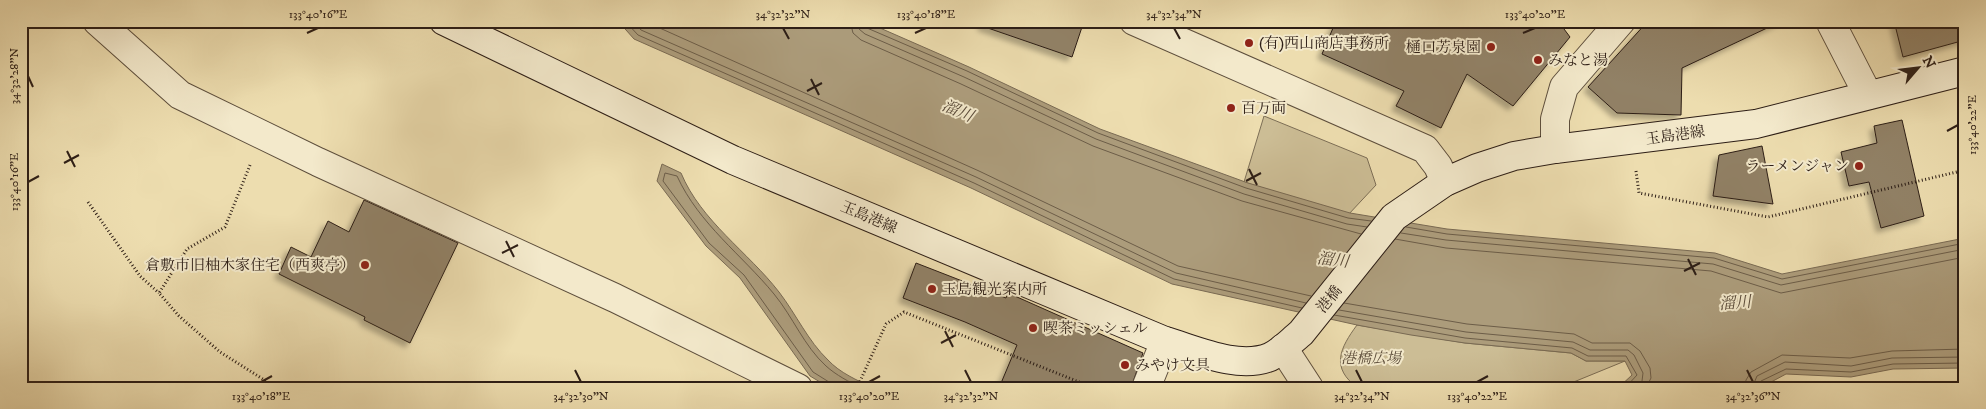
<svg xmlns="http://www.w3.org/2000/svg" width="1986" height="409" viewBox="0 0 1986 409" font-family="'IM FELL DW Pica','Noto Serif JP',serif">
	<defs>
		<filter id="shadow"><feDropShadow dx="-4.5" dy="4.5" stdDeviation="2.5" flood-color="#0004"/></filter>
	</defs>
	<rect width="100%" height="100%" fill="#edddaf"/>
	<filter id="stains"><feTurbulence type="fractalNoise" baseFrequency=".004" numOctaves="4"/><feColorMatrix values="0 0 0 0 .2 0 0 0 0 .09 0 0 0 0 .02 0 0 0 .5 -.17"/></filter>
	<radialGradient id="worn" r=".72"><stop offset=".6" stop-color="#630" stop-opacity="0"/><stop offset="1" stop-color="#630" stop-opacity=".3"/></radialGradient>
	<!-- green -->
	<path fill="#ccbd95" stroke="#7c6e56" d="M1264,116L1367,158L1376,185L1348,215L1244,182Z
		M1357,325L1465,343L1571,353L1586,361H1625L1559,388H1358C1330,368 1340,348 1357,325Z"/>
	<!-- water -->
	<path fill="#ac9c7b" stroke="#796a53" d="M618,21H864L969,67L1100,129L1248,183L1350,213L1447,229L1715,253L1782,274L1965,238V368L1893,369L1851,377L1786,374L1760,388H1618L1632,375L1625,361H1586L1571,353L1465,343L1411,335L1357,325L1172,284L971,188L634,39Z
		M662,164L681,173C701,221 748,252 779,292C796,314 808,341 828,360C840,373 857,380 873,388H830L810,376L740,278L706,246L657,181Z"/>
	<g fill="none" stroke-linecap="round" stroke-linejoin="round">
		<!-- shore -->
		<path stroke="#6c5d48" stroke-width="1" d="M625,21L638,35L974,183L1174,279L1302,308
			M633,21L641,30L976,177L1176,273L1306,303
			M644,21L979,171L1178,266L1311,296
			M850,21L853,33L861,40L961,84L1093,146L1242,201L1361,234
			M858,21L859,29L865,34L964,77L1096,139L1244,194L1347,224L1367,227
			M864,21L867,28L967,71L1098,133L1246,188L1348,218L1371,221
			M1406,227L1447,234L1714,258L1782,279L1965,243
			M1401,233L1446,240L1713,264L1781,285L1965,249
			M1395,239L1446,248L1711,271L1781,293L1965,257
			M1344,303L1467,324L1574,334L1592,343H1630L1640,351L1650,368L1651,378L1646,388
			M1339,310L1466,332L1573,342L1590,350H1628L1634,355L1643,373L1642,381L1635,388
			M1334,315L1465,338L1572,348L1588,356H1626L1637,375L1625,388
			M831,388L829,382L813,372L744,275L709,243L663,181L665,173L677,176C699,224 742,255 774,294C793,317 804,346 826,366C836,375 849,382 862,388
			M1745,388L1746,380L1751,372L1782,355L1850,358L1892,351L1965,349
			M1752,388L1757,376L1785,362L1851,366L1892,358L1965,357
			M1758,388L1761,381L1786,369L1851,372L1893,364L1965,363"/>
	</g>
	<!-- building -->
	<path fill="#918166" stroke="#2d1e16" filter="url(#shadow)" d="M983,21H1084L1072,57L982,26Z
		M1336,21H1558L1570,37L1513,106L1467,74L1441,128L1396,106L1404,91L1322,54Z
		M1648,21H1782L1682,68L1681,115L1617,113L1588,87Z
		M1894,21H1965V40L1903,57Z
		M1902,120L1924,216L1881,228L1869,182L1849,186L1841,152L1877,143L1874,126Z
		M1762,146L1773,204L1713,196L1719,155Z
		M364,200L458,243L410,343L364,320L365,317L279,274L291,247L311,257L328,221L349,232Z
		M916,263L1006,298L1008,293L1143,353L1131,388H999L1017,345L965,322L903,298Z"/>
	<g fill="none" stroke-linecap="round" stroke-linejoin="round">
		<!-- street casing -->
		<g stroke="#5d4e3c" stroke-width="30">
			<path id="street" d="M97,21L180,95L318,162L615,298L798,388
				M1134,21L1425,149L1438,166L1445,182
				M1830,21L1868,95
				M1555,149V119L1564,87L1621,21
				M1283,348L1309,388
				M1146,388L1165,341"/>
		</g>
		<!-- secondary casing -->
		<g stroke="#2d1e16" stroke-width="30">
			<path id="secondary" d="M444,21L733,160L1165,341C1196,350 1238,370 1270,357C1281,352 1291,341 1301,333L1394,217L1445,182L1477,168L1514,156L1555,149L1756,124L1965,71"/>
		</g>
		<!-- path -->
		<path stroke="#2d1e16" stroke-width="3" stroke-dasharray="1 2.5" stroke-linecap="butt" d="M1959,108L1965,131
			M250,165L225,227L187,249L159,293L179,316L220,352L277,388
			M1636,171L1639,193L1768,217L1965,170
			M88,202L140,276L159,293
			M857,388L886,324L904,312L1094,388"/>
		<!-- street -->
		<use href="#street" stroke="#f3e9cb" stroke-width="28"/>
		<!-- secondary -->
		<use href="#secondary" stroke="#f3e9cb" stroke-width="28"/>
	</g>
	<!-- ticks -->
	<path fill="none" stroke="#2d1e16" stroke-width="2" d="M783,28L789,39M1174,28L1180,39M307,33L318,28M915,33L926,28M1523,33L1535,28M28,76L33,87M811,79L819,95M807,91L822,83M1947,131L1958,125M67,151L75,167M64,163L79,155M1249,169L1257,185M1246,181L1261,173M28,182L39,176M506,241L514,257M502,253L518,245M1688,259L1696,275M1684,271L1700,263M945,331L953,347M941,343L956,335M575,370L581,382M965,370L971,382M1356,370L1362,382M1747,370L1753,382M261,382L272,376M869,382L880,376M1477,382L1488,376"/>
	<!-- markers -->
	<g fill="#8f2418" stroke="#f3e9cb" stroke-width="2">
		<circle cx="1249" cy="43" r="5"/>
		<circle cx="1491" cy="47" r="5"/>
		<circle cx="1538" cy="60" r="5"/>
		<circle cx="1231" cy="108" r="5"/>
		<circle cx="1859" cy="166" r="5"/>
		<circle cx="365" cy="265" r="5"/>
		<circle cx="932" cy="289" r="5"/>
		<circle cx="1033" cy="328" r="5"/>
		<circle cx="1125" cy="365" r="5"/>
	</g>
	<g text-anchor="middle" stroke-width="4" stroke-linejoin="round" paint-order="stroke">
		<!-- poi labels -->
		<g font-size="15" fill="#2d1e16" stroke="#f3e9cb" text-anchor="start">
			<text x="1259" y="48">(有)西山商店事務所</text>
			<text x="1481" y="52" text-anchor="end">樋口芳泉園</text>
			<text x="1548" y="65">みなと湯</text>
			<text x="1241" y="113">百万両</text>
			<text x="1849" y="171" text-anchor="end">ラーメンジャン</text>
			<text x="355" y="270" text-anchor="end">倉敷市旧柚木家住宅（西爽亭）</text>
			<text x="942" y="294">玉島観光案内所</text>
			<text x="1043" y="333">喫茶ミッシェル</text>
			<text x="1135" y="370">みやけ文具</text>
		</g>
		<!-- street labels -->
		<g font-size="15" fill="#2d1e16" stroke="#f3e9cb">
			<text transform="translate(1675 135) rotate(-8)" y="5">玉島港線</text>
			<text transform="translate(869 217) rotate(23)" y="5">玉島港線</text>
			<text transform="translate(1329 299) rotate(-51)" y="5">港橋</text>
		</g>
		<!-- park labels -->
		<g font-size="15" font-style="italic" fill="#5d4e3c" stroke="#f3e9cb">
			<text x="1371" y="363">港橋広場</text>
		</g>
		<!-- water labels -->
		<g font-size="16" font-style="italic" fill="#594a39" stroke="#f3e9cb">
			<text transform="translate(958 110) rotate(23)" y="6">溜川</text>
			<text transform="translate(1333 259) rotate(7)" y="6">溜川</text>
			<text transform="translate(1735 302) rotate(-5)" y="6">溜川</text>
		</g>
	</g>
	<!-- margin -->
	<rect width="1986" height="409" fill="none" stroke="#edddaf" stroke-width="55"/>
	<!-- north arrow -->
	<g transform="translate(1918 68) rotate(62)" stroke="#f3e9cb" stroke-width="4" paint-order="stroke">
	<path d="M0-4L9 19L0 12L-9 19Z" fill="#2d1e16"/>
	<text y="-8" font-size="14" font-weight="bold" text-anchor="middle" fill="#2d1e16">N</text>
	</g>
	<rect x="28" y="28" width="1930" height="354" fill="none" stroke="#2d1e16" stroke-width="2"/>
	<g font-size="12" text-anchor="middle" fill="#2d1e16">
		<text x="318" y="18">133°40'16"E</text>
		<text x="783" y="18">34°32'32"N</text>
		<text x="926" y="18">133°40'18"E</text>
		<text x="1174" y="18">34°32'34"N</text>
		<text x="1535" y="18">133°40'20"E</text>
		<text transform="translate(14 76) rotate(-90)" y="4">34°32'28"N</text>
		<text transform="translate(1972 125) rotate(-90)" y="4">133°40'22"E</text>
		<text transform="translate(14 182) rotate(-90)" y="4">133°40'16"E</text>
		<text x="261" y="400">133°40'18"E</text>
		<text x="581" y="400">34°32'30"N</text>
		<text x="869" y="400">133°40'20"E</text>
		<text x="971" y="400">34°32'32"N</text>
		<text x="1362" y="400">34°32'34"N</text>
		<text x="1477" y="400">133°40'22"E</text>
		<text x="1753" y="400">34°32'36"N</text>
	</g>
	<rect width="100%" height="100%" filter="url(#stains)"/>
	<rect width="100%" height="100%" fill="url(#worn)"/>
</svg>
